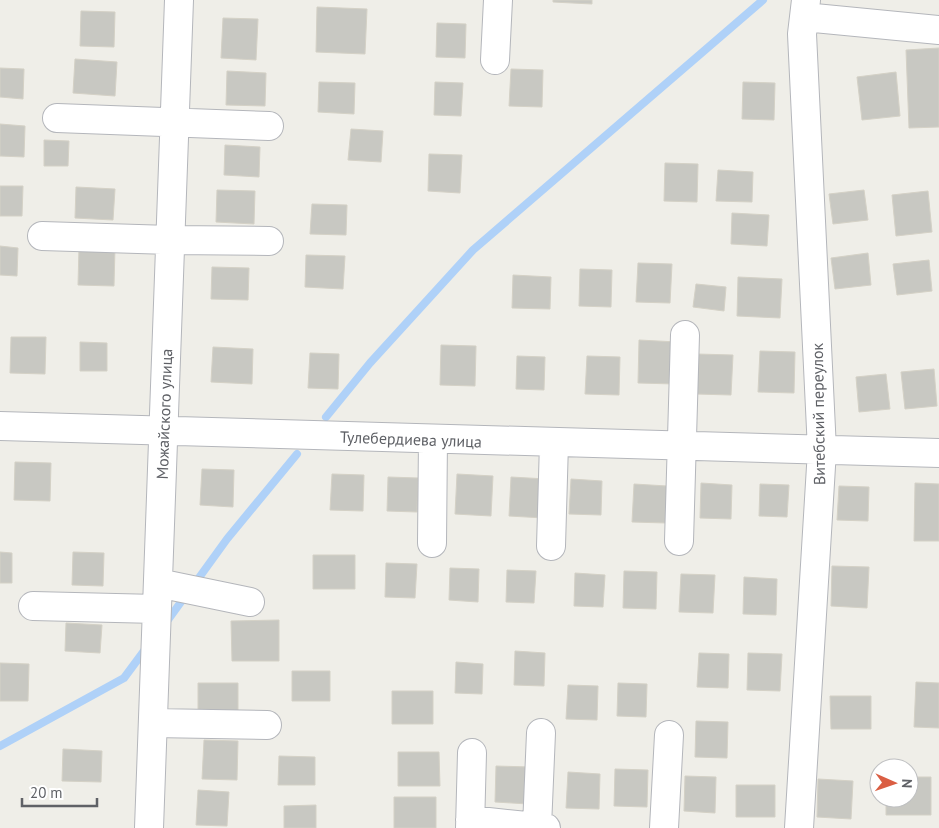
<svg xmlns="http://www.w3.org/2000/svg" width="939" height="828" viewBox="0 0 939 828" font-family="'PT Sans',sans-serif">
	<rect width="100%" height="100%" fill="#efeee8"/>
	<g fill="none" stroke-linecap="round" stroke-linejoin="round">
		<!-- stream -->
		<path stroke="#afd1f8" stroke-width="8" d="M326,417L370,363L473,250L763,0
			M193,586L227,539L297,454
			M165,624L186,595
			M0,746L124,678L147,647"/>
	</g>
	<!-- building -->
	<path fill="#c8c8c2" stroke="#d4d1c6" d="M553,0H592V4L553,2Z
		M317,7L367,9L365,54L316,52Z
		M81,11L115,12L114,47L80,46Z
		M223,18L258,19L256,60L221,58Z
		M437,23L466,24L465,58L436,57Z
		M939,48V127L909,128L906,50Z
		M75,59L117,62L115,96L73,93Z
		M0,68L24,69L23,99L0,97Z
		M511,69L543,70L542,107L509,106Z
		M227,71L266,73L265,106L226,105Z
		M896,72L900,116L862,120L857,77Z
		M319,82L355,83L354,114L318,112Z
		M435,82L463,83L461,116L434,115Z
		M743,82L775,83L774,120L742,119Z
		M0,124L25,126L24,157L0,156Z
		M351,129L383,131L381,162L348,160Z
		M44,140L69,141L68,166H44Z
		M225,145L260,147L259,177L224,175Z
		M429,154L462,155L460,193L428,191Z
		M665,163L698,164L697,202L664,201Z
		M718,170L753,172L752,202L716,201Z
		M0,186H23L22,216H0Z
		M76,187L115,189L113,220L75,218Z
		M217,190L255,191L254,224L216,222Z
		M864,190L868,220L833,224L829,194Z
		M928,191L932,232L896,236L892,195Z
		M312,204L347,205L346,235L310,234Z
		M732,213L769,215L767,246L731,244Z
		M0,246L18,248L17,276L0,275Z
		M79,247L115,248L114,286L78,285Z
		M868,253L871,285L835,289L831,258Z
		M306,255L345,256L343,289L305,287Z
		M929,260L932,291L897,295L893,264Z
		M638,263L672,264L670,303L636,302Z
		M212,267L249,268L248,300L211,299Z
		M580,269L612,270L611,307L579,306Z
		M513,275L551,277L550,309L512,308Z
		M738,277L782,279L780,318L737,316Z
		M696,284L726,287L724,311L693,307Z
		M11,337H46L45,374L10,373Z
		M639,340L677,342L675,384L638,383Z
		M80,342L107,343V371H80Z
		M441,345L476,346L475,386L440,385Z
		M213,347L253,349L252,384L211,382Z
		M760,351L795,352L794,393L758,392Z
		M310,353L339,354L338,389L308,388Z
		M697,354L733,355L731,395L696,394Z
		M517,356L545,357L544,390L516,389Z
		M587,356L620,357L619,395L585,394Z
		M934,369L937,406L905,409L901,372Z
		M886,374L890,409L859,412L856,377Z
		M15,462L51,463L50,501L14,500Z
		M202,469L234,470L233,507L200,505Z
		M332,474L364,475L363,511L330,510Z
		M457,474L493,476L491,516L455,514Z
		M388,477L418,478L417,512L387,511Z
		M511,477L546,479L544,518L509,516Z
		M571,479L602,481L601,515L569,514Z
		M701,483L732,485L731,519L700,518Z
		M915,483L939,484V541H914Z
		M634,484L667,486L666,523L632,522Z
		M760,484L789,485L787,517L759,516Z
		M839,486L869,487L868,521L837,520Z
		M0,552L12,553V583H0Z
		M73,552L104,553L103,586L72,585Z
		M313,555H355V589H313Z
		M386,563L417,564L415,598L385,597Z
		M832,566L869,567L867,608L831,606Z
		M450,568L479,569L478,602L449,600Z
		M507,570L536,571L534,603L506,602Z
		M624,571L657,572L656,609L623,608Z
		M575,573L605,575L603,607L574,606Z
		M681,574L715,575L713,613L679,612Z
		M744,577L777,579L776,615L743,614Z
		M279,620V661H232L231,621Z
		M66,623L102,625L100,653L65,651Z
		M515,651L545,653L544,686L514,685Z
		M699,653L729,654L728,688L697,687Z
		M748,653L782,654L780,691L747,690Z
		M456,662L483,664L482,694L455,693Z
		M0,663L29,664L28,701H0Z
		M292,671H330V701H292Z
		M916,682L939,683V728L914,727Z
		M198,683H238V714L198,715Z
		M618,683L647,684L646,717L617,716Z
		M568,685L598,686L597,720L566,719Z
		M392,691H433V724H392Z
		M830,696H871V729H831Z
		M696,721L728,722L727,758L695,757Z
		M204,740L238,741L237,780L202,779Z
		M63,749L102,751L101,782L62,781Z
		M398,752H439L440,786H398Z
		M279,756L315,757V785H278Z
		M496,766L530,767L528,804L495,802Z
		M615,769L648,770L647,807L614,806Z
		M568,772L600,774L599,809L566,808Z
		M685,776L716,777L715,813L684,811Z
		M909,777H931V815H886V798H909Z
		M818,779L853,781L851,819L817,817Z
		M736,785H775V817H736Z
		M198,790L229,792L227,826L196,825Z
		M394,797H436V828H394Z
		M316,805V828H284V806Z"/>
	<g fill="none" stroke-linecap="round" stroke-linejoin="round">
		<!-- minor casing -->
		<g stroke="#b4b6bb" stroke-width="30">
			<path id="minor" d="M804,17L939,30
				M495,60L498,0
				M57,118L269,126
				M42,236L170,240L269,241
				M0,426L939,453
				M679,541L685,335
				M432,543L433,439
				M551,546L554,443
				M158,583L250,602
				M33,606L157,609
				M153,723L267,725
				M470,820L546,828
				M537,827L541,733
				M149,828L179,0
				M470,828L472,753
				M664,828L669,735
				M799,828L822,450L802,34L806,0"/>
		</g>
		<!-- minor -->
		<use href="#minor" stroke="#fff" stroke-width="28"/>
	</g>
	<g text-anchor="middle" stroke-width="4" stroke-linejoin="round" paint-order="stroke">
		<!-- street labels -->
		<g font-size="16" fill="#5f6166" stroke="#fff">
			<text transform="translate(164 414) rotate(-88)" y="6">Можайского улица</text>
			<text transform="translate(818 414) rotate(-91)" y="6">Витебский переулок</text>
			<text transform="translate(411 439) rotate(2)" y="6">Тулебердиева улица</text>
		</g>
	</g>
	<!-- north arrow -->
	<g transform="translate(894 783) rotate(92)"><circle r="24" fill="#ffffff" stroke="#bfc0c2"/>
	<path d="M0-4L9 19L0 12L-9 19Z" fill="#da5e43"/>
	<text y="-8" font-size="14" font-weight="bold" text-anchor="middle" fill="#5f6166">N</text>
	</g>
	<!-- scale -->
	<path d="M22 798v8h75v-8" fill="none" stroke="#5f6166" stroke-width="2.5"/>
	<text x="30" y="798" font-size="15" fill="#5f6166" stroke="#ffffff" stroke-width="4" paint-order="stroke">20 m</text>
</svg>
